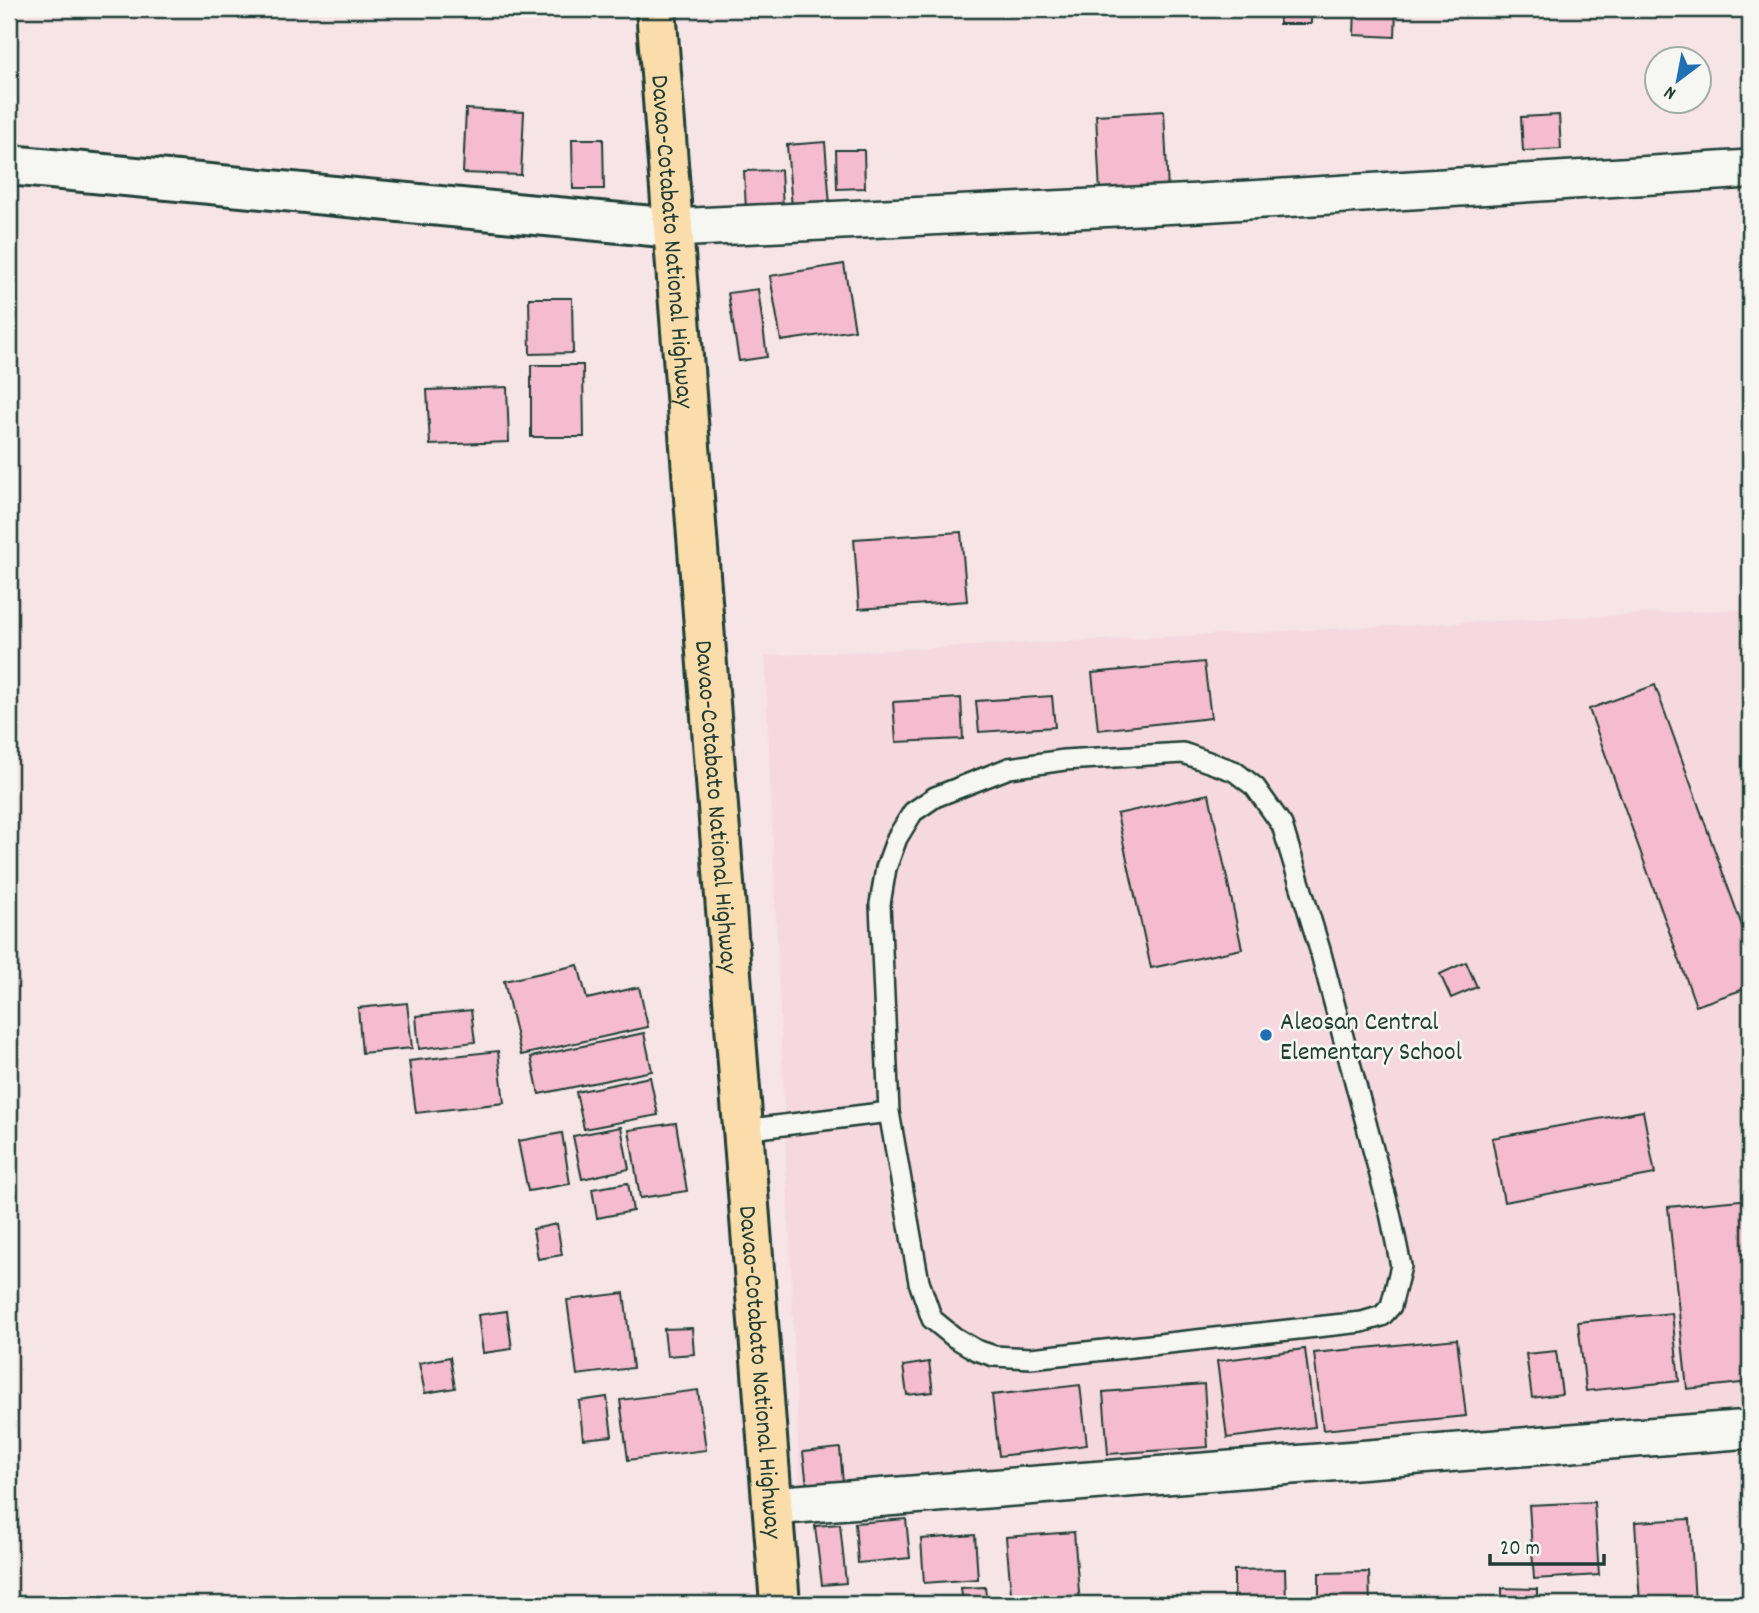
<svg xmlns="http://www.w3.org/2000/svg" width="1759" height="1613" viewBox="0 0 1759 1613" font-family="Dekko,sans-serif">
	<rect width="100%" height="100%" fill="#f6e4e7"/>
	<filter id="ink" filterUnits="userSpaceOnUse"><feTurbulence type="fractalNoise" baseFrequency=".0143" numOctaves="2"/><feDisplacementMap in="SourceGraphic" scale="14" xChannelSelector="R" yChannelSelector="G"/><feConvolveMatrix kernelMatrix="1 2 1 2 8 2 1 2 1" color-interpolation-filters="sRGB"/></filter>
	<g filter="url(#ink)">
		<!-- built -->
		<path fill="#f6d8e0" d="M1750,609V1414L800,1487L765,656Z"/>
		<!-- building -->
		<path fill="#f5bbce" stroke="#1f3d34" stroke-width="2" d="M1279,9H1311V24H1279Z
			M1355,9H1396L1395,37L1354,35Z
			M466,109L524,112L521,175L463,173Z
			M1164,111L1168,191L1100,194L1096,115Z
			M1559,115L1561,149L1523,151L1521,117Z
			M572,139H603L604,189H573Z
			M825,142L830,205L792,208L787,145Z
			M836,150H864L865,188L837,189Z
			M781,170L783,209L746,210L744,171Z
			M844,264L855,330L781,341L770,276Z
			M758,289L767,357L739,361L728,293Z
			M529,298H572L573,353L530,354Z
			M531,365H583L584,437H531Z
			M507,387L509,442L430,445L427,390Z
			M961,532L967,601L859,609L854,539Z
			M1204,662L1211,718L1098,730L1092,673Z
			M1655,685L1750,948V987L1696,1006L1589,709Z
			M1052,696L1055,727L979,732L976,701Z
			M961,698L963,739L896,742L893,702Z
			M1209,794L1242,949L1151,968L1117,814Z
			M1466,962L1477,987L1451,998L1440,974Z
			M578,965L587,999L639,987L648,1027L521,1055L504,981Z
			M407,1003L412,1048L362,1053L358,1008Z
			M471,1010L475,1042L419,1049L416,1016Z
			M644,1033L652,1071L539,1094L531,1057Z
			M498,1051L504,1103L416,1113L409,1061Z
			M650,1077L658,1115L584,1129L576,1092Z
			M1643,1111L1655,1174L1504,1202L1492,1138Z
			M676,1123L687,1191L640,1198L629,1130Z
			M621,1127L629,1169L582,1179L573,1136Z
			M562,1133L570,1184L528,1191L518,1141Z
			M628,1183L633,1211L597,1218L592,1189Z
			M1750,1199V1382L1687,1389L1668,1207Z
			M557,1224L562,1255L538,1259L533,1229Z
			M624,1293L633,1368L577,1375L567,1300Z
			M507,1311L512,1349L483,1353L478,1315Z
			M1672,1313L1679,1381L1586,1391L1578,1322Z
			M692,1328L694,1354L667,1356L664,1329Z
			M1457,1339L1466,1416L1323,1430L1314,1353Z
			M1305,1349L1315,1427L1227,1438L1217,1361Z
			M1556,1351L1562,1394L1532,1398L1526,1354Z
			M450,1357L455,1388L425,1393L419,1363Z
			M929,1362L933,1392L907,1395L903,1366Z
			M1204,1384L1208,1447L1108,1454L1103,1392Z
			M1080,1385L1087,1445L999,1456L992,1395Z
			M698,1390L706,1450L628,1460L620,1400Z
			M607,1397L612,1436L583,1439L579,1401Z
			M840,1448L843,1483L807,1486L803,1452Z
			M1594,1502L1599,1575L1534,1579L1529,1505Z
			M906,1519L910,1558L858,1563L855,1523Z
			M1690,1519L1695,1604H1640L1635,1522Z
			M840,1524L846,1583L822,1585L815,1526Z
			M1074,1532L1080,1604H1012L1006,1537Z
			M975,1535L978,1579L924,1583L921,1539Z
			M1285,1569L1286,1604H1234V1570Z
			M1369,1572L1370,1604H1319V1573Z
			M985,1587L987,1604H963L961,1588Z
			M1502,1588L1537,1589V1604H1502Z
			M956,1598L957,1604H908L907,1601Z"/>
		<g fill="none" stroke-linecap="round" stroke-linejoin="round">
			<!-- service casing -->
			<g stroke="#1f3d34" stroke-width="24">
				<path id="service" d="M1183,753L1234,771L1255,787L1282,825L1320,950L1390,1213L1401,1266L1391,1306L1382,1316L1362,1322L1031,1358L994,1356L976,1350L954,1337L932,1319L919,1282L889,1112L880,904L886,868L897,838L913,812L935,797L1009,768L1064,760Z
					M743,1130L889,1112"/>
			</g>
			<!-- minor casing -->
			<g stroke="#1f3d34" stroke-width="42">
				<path id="minor" d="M673,228L1200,203L1750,169
					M772,1506L1750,1429"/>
			</g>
			<!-- tertiary casing -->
			<g stroke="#1f3d34" stroke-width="44">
				<path id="tertiary" d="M9,165L673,228"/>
			</g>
			<!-- trunk casing -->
			<g stroke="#1f3d34" stroke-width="44">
				<g id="trunk">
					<path id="s1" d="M656,9L780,1604"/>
				</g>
			</g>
			<!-- service -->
			<use href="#service" stroke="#f6f6f2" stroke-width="19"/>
			<!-- minor -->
			<use href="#minor" stroke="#f6f6f2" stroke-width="37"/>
			<!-- tertiary -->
			<use href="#tertiary" stroke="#f6f6f2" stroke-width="38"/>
			<!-- trunk -->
			<use href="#trunk" stroke="#fbddab" stroke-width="38"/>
		</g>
	</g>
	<!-- markers -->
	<circle fill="#1f6fb2" stroke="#f6f6f2" stroke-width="2.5" cx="1266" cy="1035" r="7"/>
	<g text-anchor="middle" stroke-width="5" stroke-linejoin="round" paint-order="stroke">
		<!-- street labels -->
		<g font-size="26" fill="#1f3d34" stroke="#f6f6f2">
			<text dy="9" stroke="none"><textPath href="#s1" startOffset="233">Davao-Cotabato National Highway</textPath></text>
			<text dy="9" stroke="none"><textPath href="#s1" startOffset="800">Davao-Cotabato National Highway</textPath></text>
			<text dy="9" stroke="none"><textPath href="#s1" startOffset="1367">Davao-Cotabato National Highway</textPath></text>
		</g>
		<!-- poi labels -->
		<g font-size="26" fill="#1f3d34" stroke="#f6f6f2" text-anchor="start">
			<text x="1280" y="1029">Aleosan Central<tspan x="1280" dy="30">Elementary School</tspan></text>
		</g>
	</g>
	<!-- margin -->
	<rect width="1759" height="1613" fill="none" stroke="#f6f6f2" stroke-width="35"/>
	<rect x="18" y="18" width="1724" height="1578" fill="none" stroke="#1f3d34" stroke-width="2.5" filter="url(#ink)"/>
	<!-- north arrow -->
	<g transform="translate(1678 80) rotate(212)"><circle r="33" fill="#f6f6f2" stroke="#a0aca6" stroke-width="2"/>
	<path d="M0-5L12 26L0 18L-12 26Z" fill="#1f6fb2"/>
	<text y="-10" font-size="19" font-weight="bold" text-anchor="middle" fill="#1f3d34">N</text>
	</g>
	<!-- scale -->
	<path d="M1490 1554v10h114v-10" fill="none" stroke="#1f3d34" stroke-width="3.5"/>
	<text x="1500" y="1554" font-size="21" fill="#1f3d34" stroke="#f6f6f2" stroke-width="5" paint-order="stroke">20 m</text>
</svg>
